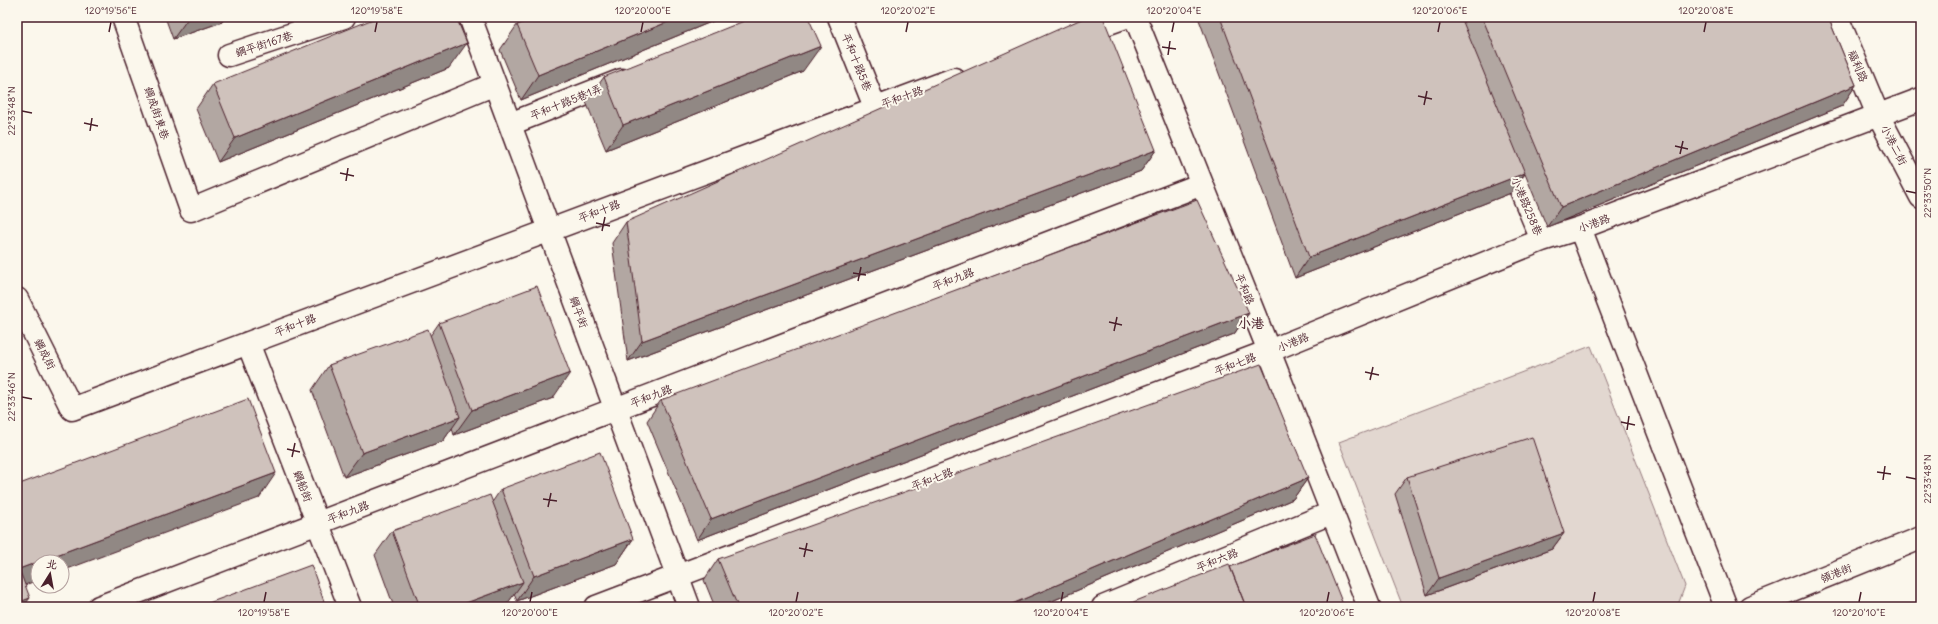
<svg xmlns="http://www.w3.org/2000/svg" width="1938" height="624" viewBox="0 0 1938 624" font-family="Delius,'LXGW WenKai TC',sans-serif">
	<rect width="100%" height="100%" fill="#fbf7ec"/>
	<filter id="ink" filterUnits="userSpaceOnUse"><feTurbulence type="fractalNoise" baseFrequency=".025" numOctaves="2"/><feDisplacementMap in="SourceGraphic" scale="8" xChannelSelector="R" yChannelSelector="G"/><feConvolveMatrix kernelMatrix="1 2 1 2 8 2 1 2 1" color-interpolation-filters="sRGB"/></filter>
	<g filter="url(#ink)">
		<!-- green -->
		<path fill="#e2d7d0" stroke="#967b7e" d="M1591,346L1685,586L1679,602L1673,607H1403L1339,442Z"/>
		<g fill="none" stroke-linecap="round" stroke-linejoin="round">
			<!-- street casing -->
			<g stroke="#4a1f2b" stroke-width="25">
				<path id="street" d="M123,17L191,210L495,84
					M470,17L689,607
					M839,17L875,107
					M1135,17L1269,351L1369,607
					M1837,17L1878,115L1921,197
					M1078,34L1126,17
					M229,55L344,17
					M510,124L622,80
					M1507,157L1542,240
					M1580,228L1726,607
					M17,299L72,409L954,79
					M248,343L350,607
					M99,607L1202,184
					M596,607L1269,351L1542,240L1580,228L1921,99
					M1103,607L1331,513
					M1750,607L1921,538"/>
			</g>
			<!-- street -->
			<use href="#street" stroke="#fbf7ec" stroke-width="22"/>
		</g>
		<!-- wall -->
		<path fill="#b2a7a2" stroke="#4a1f2b" d="M165,17H225L222,22L173,39Z
			M538,17H723L521,100L500,50L517,25Z
			M1198,17H1828L1856,85L1842,106L1547,227L1525,174L1511,193L1295,278Z
			M449,68L218,162L196,109L213,84Z
			M803,71L606,150L586,102L604,77Z
			M1156,150L1141,171L628,361L612,243L626,222Z
			M1249,313L1234,334L697,540L647,421L661,400Z
			M439,323L553,398L454,435L452,428L443,441L344,477L312,390L329,365L430,336Z
			M1407,477L1564,533L1552,549L1427,595L1395,494Z
			M1308,478L1293,499L1038,607H715L704,580L718,559Z
			M501,489L633,539L616,564L517,601L514,594L505,607H394L375,555L392,531L493,501Z"/>
		<!-- shaded-wall -->
		<path fill="#918884" stroke="#4a1f2b" d="M189,17H225L222,22L173,39Z
			M680,17H723L521,100L538,75Z
			M467,43L449,68L218,162L235,138Z
			M821,46L803,71L606,150L623,125Z
			M1856,85L1842,106L1547,227L1561,207Z
			M1156,150L1141,171L628,361L642,341Z
			M1525,173L1511,193L1295,278L1309,257Z
			M1249,313L1234,334L697,540L711,519Z
			M570,373L553,398L454,435L472,410Z
			M460,417L443,441L344,477L362,453Z
			M276,473L259,498L62,571V562H38V580L17,588L19,569Z
			M1308,478L1293,499L1038,607H1005Z
			M1564,533L1552,549L1427,595L1439,578Z
			M633,539L616,564L517,601L534,576Z
			M523,582L505,607H455Z
			M30,598L23,607H17V603Z"/>
		<!-- building -->
		<path fill="#cfc2bc" stroke="#4a1f2b" d="M378,17H456L467,43L235,138L213,84Z
			M538,17H680L538,75L517,25Z
			M754,17H808L821,46L623,125L604,77Z
			M1086,17H1103L1156,150L642,341L626,222Z
			M1220,17H1461L1525,173L1309,257Z
			M1482,17H1828L1856,85L1561,207Z
			M1197,200L1249,313L711,519L661,400Z
			M537,286L570,373L472,410L439,323Z
			M428,329L460,417L362,453L329,365Z
			M1261,364L1308,478L1005,607H738L718,559Z
			M248,399L276,473L19,569L30,598L17,603V485Z
			M1532,437L1564,533L1439,578L1407,477Z
			M600,452L633,539L534,576L501,489Z
			M490,495L523,582L455,607H420L392,531Z
			M1315,534L1344,607H1246L1230,567Z
			M1229,564L1246,607H1121Z
			M311,565L326,607H198Z"/>
	</g>
	<!-- ticks -->
	<path fill="none" stroke="#4a1f2b" stroke-width="1.5" d="M109,32L111,22M375,32L377,22M641,32L643,22M906,32L908,22M1172,32L1174,22M1438,32L1440,22M1704,32L1706,22M1162,47L1176,49M1168,55L1170,41M1418,96L1432,99M1424,105L1427,91M22,111L32,113M84,123L98,126M90,131L92,118M1675,146L1688,149M1680,154L1683,141M340,173L354,176M346,181L348,168M1906,191L1916,193M596,223L610,226M602,231L605,217M853,273L866,275M858,281L861,267M1109,322L1122,325M1114,331L1117,317M1365,372L1379,375M1370,380L1373,367M22,397L32,399M1621,422L1635,425M1627,430L1629,416M287,449L300,452M292,457L295,443M1877,472L1891,474M1906,477L1916,479M1883,480L1885,466M543,499L557,501M548,507L551,493M799,548L813,551M804,557L807,543M264,602L266,592M530,602L532,592M796,602L798,592M1061,602L1063,592M1327,602L1329,592M1593,602L1595,592M1859,602L1861,592"/>
	<g text-anchor="middle" stroke-width="4" stroke-linejoin="round" paint-order="stroke">
		<!-- street labels -->
		<g font-size="11" fill="#4a1f2b" stroke="#fbf7ec">
			<text transform="translate(264 44) rotate(-18)" y="4">鋼平街167巷</text>
			<text transform="translate(857 62) rotate(68)" y="4">平和十路5巷</text>
			<text transform="translate(1858 66) rotate(67)" y="4">福利路</text>
			<text transform="translate(902 97) rotate(-20)" y="4">平和十路</text>
			<text transform="translate(566 102) rotate(-22)" y="4">平和十路5巷1弄</text>
			<text transform="translate(157 113) rotate(71)" y="4">鋼成街東巷</text>
			<text transform="translate(1894 145) rotate(63)" y="4">小港二街</text>
			<text transform="translate(1527 206) rotate(67)" y="4">小港路258巷</text>
			<text transform="translate(599 211) rotate(-21)" y="4">平和十路</text>
			<text transform="translate(1594 223) rotate(-20)" y="4">小港路</text>
			<text transform="translate(953 279) rotate(-21)" y="4">平和九路</text>
			<text transform="translate(1245 289) rotate(68)" y="4">平和路</text>
			<text transform="translate(579 312) rotate(70)" y="4">鋼平街</text>
			<text transform="translate(295 325) rotate(-21)" y="4">平和十路</text>
			<text transform="translate(1293 342) rotate(-22)" y="4">小港路</text>
			<text transform="translate(45 354) rotate(63)" y="4">鋼成街</text>
			<text transform="translate(1235 364) rotate(-21)" y="4">平和七路</text>
			<text transform="translate(651 396) rotate(-21)" y="4">平和九路</text>
			<text transform="translate(932 479) rotate(-21)" y="4">平和七路</text>
			<text transform="translate(303 486) rotate(69)" y="4">鋼船街</text>
			<text transform="translate(348 512) rotate(-21)" y="4">平和九路</text>
			<text transform="translate(1217 560) rotate(-22)" y="4">平和六路</text>
			<text transform="translate(1836 573) rotate(-22)" y="4">領港街</text>
		</g>
		<!-- quarter labels -->
		<g font-size="13" font-weight="bold" fill="#4a1f2b" stroke="#fbf7ec">
			<text x="1251" y="328">小港</text>
		</g>
	</g>
	<!-- margin -->
	<rect width="1938" height="624" fill="none" stroke="#fbf7ec" stroke-width="44"/>
	<!-- north arrow -->
	<g transform="translate(50 574) rotate(11)"><circle r="19" fill="#fbf7ec" stroke="#b4a19f"/>
	<path d="M0-3L7 15L0 10L-7 15Z" fill="#4a1f2b"/>
	<text y="-6" font-size="11" font-weight="bold" text-anchor="middle" fill="#4a1f2b">北</text>
	</g>
	<rect x="22" y="22" width="1894" height="580" fill="none" stroke="#4a1f2b" stroke-width="1.5"/>
	<g font-size="10" text-anchor="middle" fill="#4a1f2b">
		<text x="111" y="14">120°19'56"E</text>
		<text x="377" y="14">120°19'58"E</text>
		<text x="643" y="14">120°20'00"E</text>
		<text x="908" y="14">120°20'02"E</text>
		<text x="1174" y="14">120°20'04"E</text>
		<text x="1440" y="14">120°20'06"E</text>
		<text x="1706" y="14">120°20'08"E</text>
		<text transform="translate(11 111) rotate(-90)" y="4">22°33'48"N</text>
		<text transform="translate(1927 193) rotate(-90)" y="4">22°33'50"N</text>
		<text transform="translate(11 397) rotate(-90)" y="4">22°33'46"N</text>
		<text transform="translate(1927 479) rotate(-90)" y="4">22°33'48"N</text>
		<text x="264" y="616">120°19'58"E</text>
		<text x="530" y="616">120°20'00"E</text>
		<text x="796" y="616">120°20'02"E</text>
		<text x="1061" y="616">120°20'04"E</text>
		<text x="1327" y="616">120°20'06"E</text>
		<text x="1593" y="616">120°20'08"E</text>
		<text x="1859" y="616">120°20'10"E</text>
	</g>
</svg>
